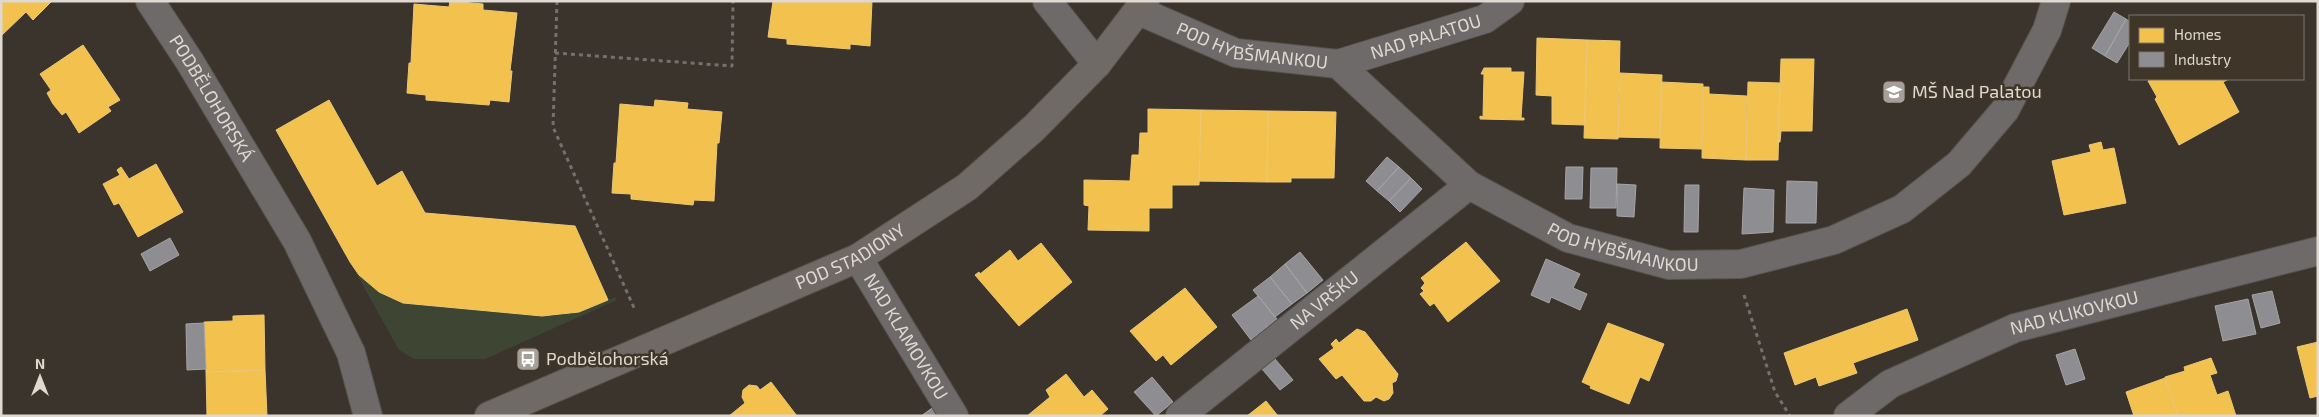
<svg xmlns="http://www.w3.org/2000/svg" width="2319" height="417" viewBox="0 0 2319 417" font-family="'Exo 2',sans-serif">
	<rect width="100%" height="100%" fill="#3a342d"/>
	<!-- green -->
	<path fill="#3e4533" d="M350,262L359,275L379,292L388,297L413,304L555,316L579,312L615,297L617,300L485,359H414L399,350Z"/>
	<!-- homes -->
	<path fill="#f2c14e" stroke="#ecc875" d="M1,1H52L33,20L26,12L1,36Z
		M450,1L483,4V10L517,13L510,71H512L509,102L490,100L489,105L426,100V95L407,93L409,63H411L414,4L449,7Z
		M773,1H872L870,46L850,44V49L787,44V39L768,37Z
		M1537,38L1587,40L1585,125L1552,124V96L1536,95Z
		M1587,40L1620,41L1618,139L1584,138Z
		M83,45L120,100L108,107L111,111L79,133L66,112L62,115L53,104L47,93L51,90L40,74Z
		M1781,59H1814L1812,131H1781L1780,142H1778Z
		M1484,68H1511V72H1524L1521,118H1524V120L1480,119V116L1483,117L1484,74H1481Z
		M1620,73L1662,75L1660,138L1618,137Z
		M2151,79H2229L2223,82L2239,112L2179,145L2155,99L2157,97L2148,81Z
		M1661,82L1703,84L1702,149L1660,148Z
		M1748,82L1780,83L1778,160H1746Z
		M1703,87H1709V94L1747,96L1746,160L1702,158Z
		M329,100L377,186L402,171L425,213L575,226L608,300L579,312L542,316L403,303L379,292L359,275L350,262L276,130Z
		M655,100L688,103L687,109L722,112L719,143H717L714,201L694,200L693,205L631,199V194L612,193L614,163H616L620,104L654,107Z
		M1148,109L1201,110L1199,185H1172V208H1149V231L1088,230L1089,206L1084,205V180L1130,181L1132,155H1139L1140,133H1148Z
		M1201,110L1268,111L1267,182L1199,181Z
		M1268,111L1336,112L1334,178H1291V182H1267Z
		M2101,142L2103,150L2114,148L2126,203L2064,215L2052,161L2091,152L2089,145Z
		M156,164L183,212L138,237L119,203L114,205L103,184L120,175L117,170L121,167L129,179Z
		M1466,242L1500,281L1448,322L1434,303L1430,306L1420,294L1424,291L1421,288L1425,283L1421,278Z
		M1041,243L1072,282L1019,326L975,275L979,272L980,274L1010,250L1018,261Z
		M1185,288L1217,327L1171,365L1163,355L1156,361L1130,331Z
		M1907,309L1918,340L1853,363L1857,373L1819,386L1816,377L1795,385L1784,353Z
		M264,315L265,370L206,372L204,322L233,321V316Z
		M1608,323L1664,344L1649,381L1640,377L1629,404L1590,388L1591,386L1582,382Z
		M1357,329L1365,332L1398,374L1396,381L1392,383L1393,393L1389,399L1384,401L1376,397L1371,401H1364L1342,375L1336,379L1319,359L1334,348L1331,344L1336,339L1339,343Z
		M2318,342V396L2310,398L2297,347Z
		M2211,358L2217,373L2210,375L2217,395L2228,391L2236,416H2178L2165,377L2185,371L2184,367Z
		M265,370L267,416H207L206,372Z
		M1066,374L1084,397L1092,390L1108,409L1100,416H1027L1050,397L1046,390Z
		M2165,378L2178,416H2134L2126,392Z
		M771,382L797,416H729L745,403L742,397L743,390L749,385L757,386L760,390Z
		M1266,401L1278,416H1247Z"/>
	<!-- industry -->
	<path fill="#8d8d92" stroke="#a6a4a5" d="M2114,12L2126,19L2105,56L2092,48Z
		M2126,19L2130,22V42L2117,63L2105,56Z
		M1387,157L1399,167L1377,191L1366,181Z
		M1399,167L1411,178L1389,201L1377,191Z
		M1566,167H1583L1582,199H1565Z
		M1591,168H1617L1616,208H1590Z
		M1411,178L1422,189L1400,212L1389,201Z
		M1787,181L1817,182L1816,223H1786Z
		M1617,184L1636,185L1634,217L1617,216Z
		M1685,185H1699L1698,232H1684Z
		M1744,188L1774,190L1773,232L1742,234Z
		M170,238L179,255L150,271L141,254Z
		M1300,252L1323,280L1307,293L1285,264Z
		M1546,259L1580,274L1573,288L1587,294L1580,310L1551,297L1549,303L1531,295Z
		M1285,264L1307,293L1292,304L1270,277Z
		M1270,277L1292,304L1275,317L1253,290Z
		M2272,291L2280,323L2261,328L2252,295Z
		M1258,296L1277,319L1251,340L1232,315Z
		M2248,299L2256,334L2223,341L2215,306Z
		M204,323L206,369L187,370L186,324Z
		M2075,349L2085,379L2066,385L2056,355Z
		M1275,359L1293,380L1280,390L1262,369Z
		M1152,377L1173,402L1156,416L1134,392Z
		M935,406L942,416H921Z"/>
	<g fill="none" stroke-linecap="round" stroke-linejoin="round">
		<!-- minor casing -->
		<g stroke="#57524b" stroke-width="30">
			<g id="minor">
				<path id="s1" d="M150,1L190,62L297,241L351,353L368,416"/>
				<path d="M1047,1L1097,64"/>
				<path id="s2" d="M1139,11L1236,53L1338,64L1469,185L1568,238L1669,265L1741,264L1834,240L1902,209L1959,164L2005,110L2047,30L2056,1"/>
				<path id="s3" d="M1338,64L1485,19L1510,1"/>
				<path id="s4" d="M858,258L954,416"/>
				<path id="s5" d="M1180,416L1469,185"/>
				<path id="s6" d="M1848,416L1890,384L2015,328L2318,251"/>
			</g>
		</g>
		<!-- major casing -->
		<g stroke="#57524b" stroke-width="30">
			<g id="major">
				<path id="s7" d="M489,416L858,258L967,187L1034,128L1097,64L1145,1"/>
			</g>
		</g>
		<!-- path -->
		<path stroke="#74706e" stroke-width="3" stroke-dasharray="4 4" stroke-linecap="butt" d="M557,1L553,127L635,310
			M555,53L732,66L733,1
			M1744,295L1775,392L1790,416"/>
		<!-- minor -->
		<use href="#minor" stroke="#6e6a69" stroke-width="28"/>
		<!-- major -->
		<use href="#major" stroke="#706a67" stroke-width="28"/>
	</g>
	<!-- icons -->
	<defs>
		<g id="school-square" transform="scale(1.25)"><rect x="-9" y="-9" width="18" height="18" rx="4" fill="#a59f98" stroke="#3f3528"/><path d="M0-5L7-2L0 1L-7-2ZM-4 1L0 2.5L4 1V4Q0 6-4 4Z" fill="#fff"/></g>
		<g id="bus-square" transform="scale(1.25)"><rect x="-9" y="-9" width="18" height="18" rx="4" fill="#a59f98" stroke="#3f3528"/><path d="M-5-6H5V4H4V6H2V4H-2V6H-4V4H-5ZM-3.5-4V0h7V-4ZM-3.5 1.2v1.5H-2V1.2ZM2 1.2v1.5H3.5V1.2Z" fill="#fff"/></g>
	</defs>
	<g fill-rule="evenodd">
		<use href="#school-square" x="1894" y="92"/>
		<use href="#bus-square" x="528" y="359"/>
	</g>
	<g text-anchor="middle" stroke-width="5" stroke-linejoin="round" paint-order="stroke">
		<!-- street labels -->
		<g font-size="18" fill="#dfd9d1" stroke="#3f3528">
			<text dy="6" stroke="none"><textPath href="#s3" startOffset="92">NAD PALATOU</textPath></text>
			<text dy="6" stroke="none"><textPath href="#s2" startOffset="120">POD HYBŠMANKOU</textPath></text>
			<text dy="6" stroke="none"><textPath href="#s1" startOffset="115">PODBĚLOHORSKÁ</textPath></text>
			<text dy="6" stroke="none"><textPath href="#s2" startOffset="555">POD HYBŠMANKOU</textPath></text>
			<text dy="6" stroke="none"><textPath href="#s7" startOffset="395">POD STADIONY</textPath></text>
			<text dy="6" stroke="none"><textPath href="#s5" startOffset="185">NA VRŠKU</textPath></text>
			<text dy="6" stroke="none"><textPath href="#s6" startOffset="251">NAD KLIKOVKOU</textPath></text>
			<text dy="6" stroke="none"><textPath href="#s4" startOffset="92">NAD KLAMOVKOU</textPath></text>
		</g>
		<!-- poi labels -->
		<g font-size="18" fill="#dfd9d1" stroke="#3f3528" text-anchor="start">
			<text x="1912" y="98">MŠ Nad Palatou</text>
			<text x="546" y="365">Podbělohorská</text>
		</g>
	</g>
	<!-- border -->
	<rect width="2319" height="417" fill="none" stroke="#dfd9d1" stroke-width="5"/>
	<!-- legend -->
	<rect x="2129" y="15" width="175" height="65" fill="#3f3528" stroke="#7f776c"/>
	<rect x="2139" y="28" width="25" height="15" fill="#f2c14e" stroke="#7f776c"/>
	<text x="2174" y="40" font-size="15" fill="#dfd9d1">Homes</text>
	<rect x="2139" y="52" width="25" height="15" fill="#8d8d92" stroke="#7f776c"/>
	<text x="2174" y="65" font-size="15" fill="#dfd9d1">Industry</text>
	<!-- north arrow -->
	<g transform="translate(40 377)" stroke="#3f3528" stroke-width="4" paint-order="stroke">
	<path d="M0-4L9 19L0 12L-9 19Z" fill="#dfd9d1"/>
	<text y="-8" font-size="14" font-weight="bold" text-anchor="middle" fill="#dfd9d1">N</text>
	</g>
</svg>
